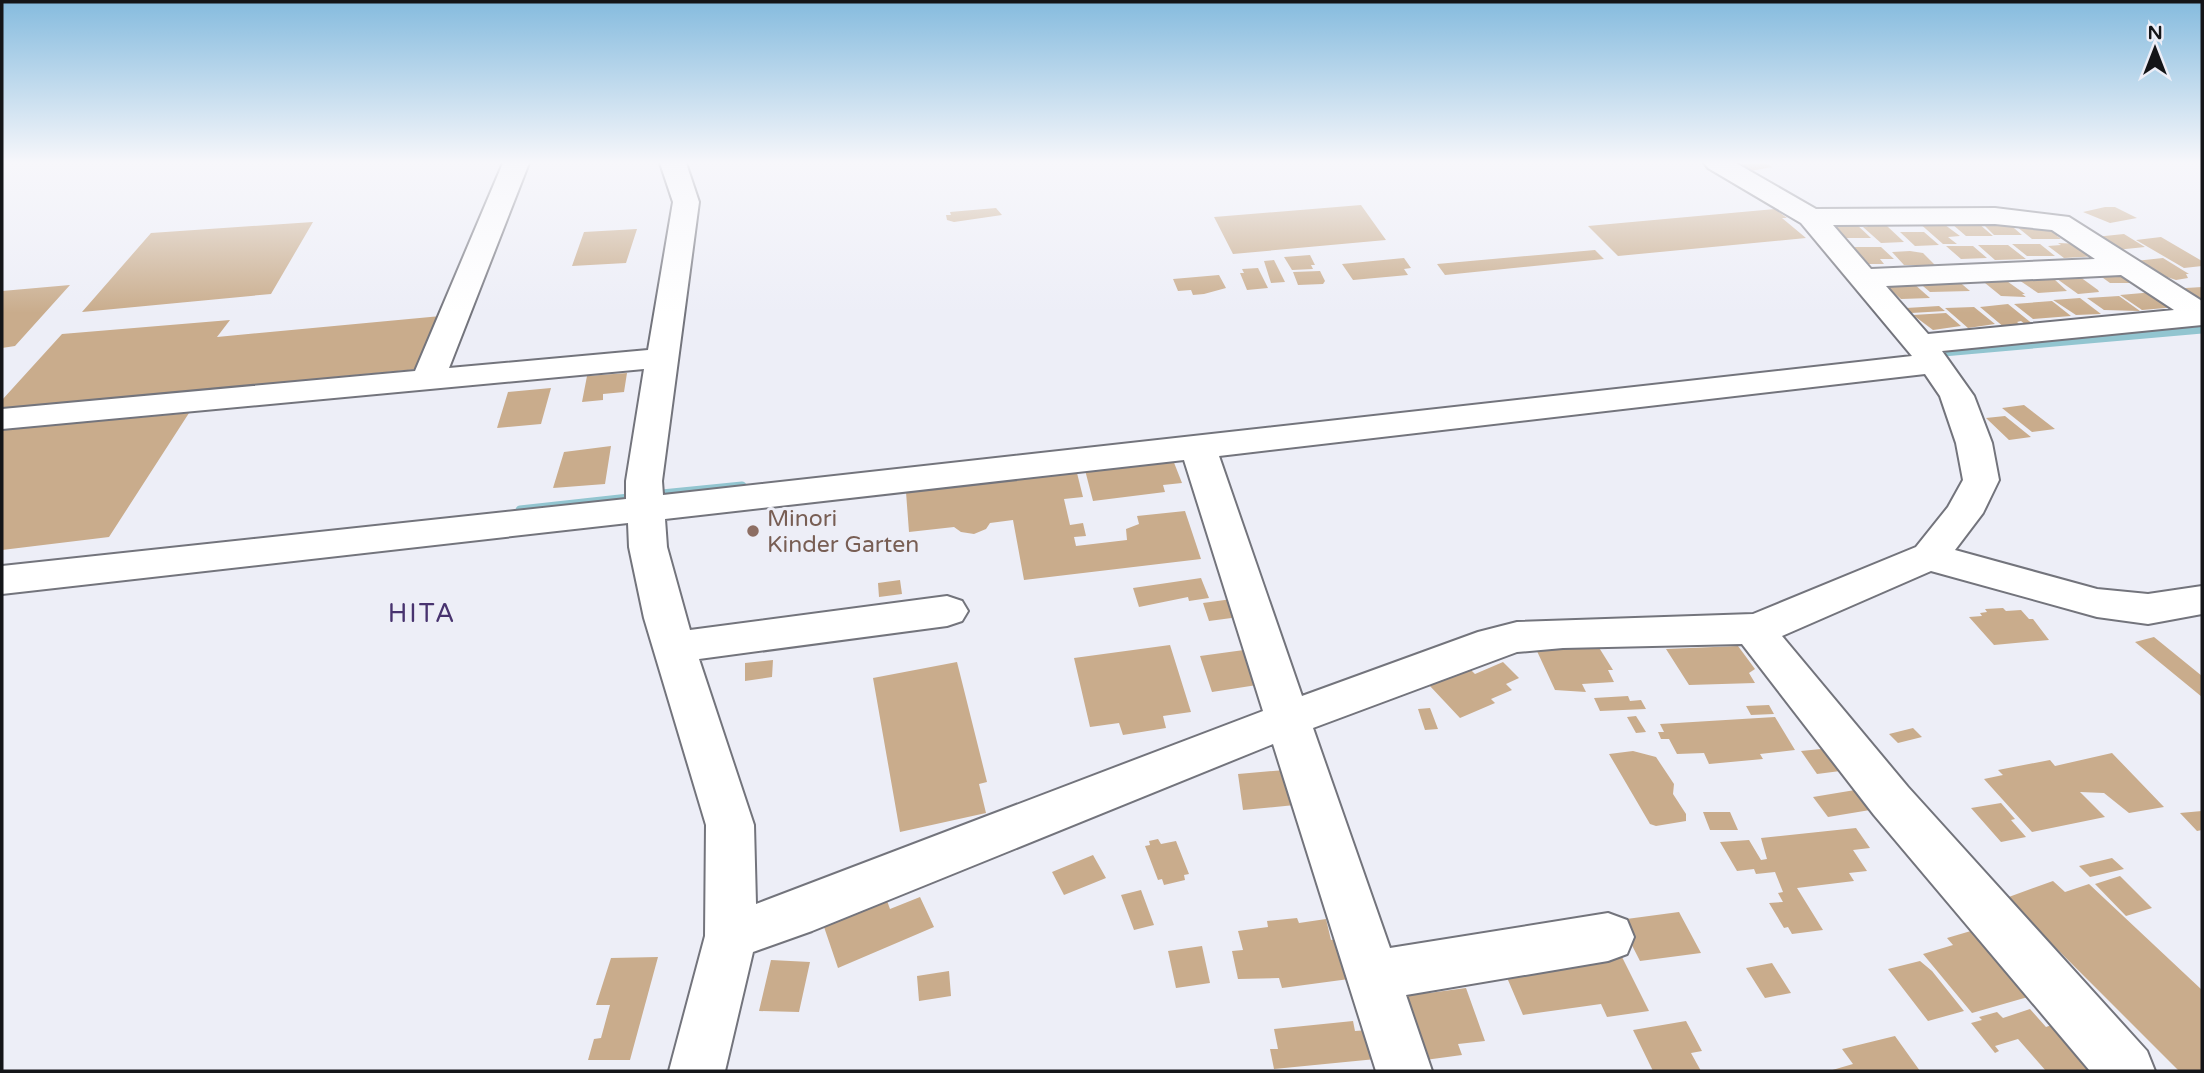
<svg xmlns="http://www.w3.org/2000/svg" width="2204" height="1073" viewBox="0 0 2204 1073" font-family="'Varela Round',sans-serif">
	<rect width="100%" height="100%" fill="#edeef7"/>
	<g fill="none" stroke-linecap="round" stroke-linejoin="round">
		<!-- stream-far1 -->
		<path stroke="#92c5d0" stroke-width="7" d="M1932,354L2202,330"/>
		<!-- stream -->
		<path stroke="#92c5d0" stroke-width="9" d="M652,495L742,486
			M520,510L638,497"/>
	</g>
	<!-- building -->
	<path fill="#c9ac8c" d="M1765,163L1772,167L1745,172L1732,164Z
		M1361,205L1386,240L1233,254L1214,217Z
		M2105,207H2115L2137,218L2110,223L2083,212Z
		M996,208L1002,215L954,222L947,220L946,215H951L950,212Z
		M1775,209L1787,218H1782L1806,238L1618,256L1588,226Z
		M313,222L271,294L82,312L151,233Z
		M1918,222H1941L1960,236L1948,237L1957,244H1943Z
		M2007,222L2022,235H1994L1984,225Z
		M2011,222L2043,224L2067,235L2057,236L2061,239H2032Z
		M1833,223H1855L1871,238H1845Z
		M1863,223L1887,226L1904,242L1881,243L1863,227H1868Z
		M1978,223L1993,236H1966L1952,224Z
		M637,229L626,263L572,266L584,232Z
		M1900,232H1924L1939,245L1915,246Z
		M2124,234L2145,247L2116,250L2095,237Z
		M2161,237L2202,261V266L2184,268L2136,240Z
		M2058,243L2083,244L2099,256L2064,258L2048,246L2061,245Z
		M2012,244H2040L2055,256H2027Z
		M1978,245H2008L2026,259L1995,260Z
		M1946,246H1973L1987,258L1961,259Z
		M1854,247H1881L1894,259H1880L1884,264H1868Z
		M1595,250L1604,259L1445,275L1437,264Z
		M1910,251L1923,253L1935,265H1904L1892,252Z
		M1310,255L1315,265H1311L1313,269L1292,270L1284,257Z
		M1404,258L1411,268L1404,269L1408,275L1353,280L1342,264Z
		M2163,258L2189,274H2186L2188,278L2176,280L2152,272L2135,261Z
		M1274,260L1285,282L1271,283L1264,261Z
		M1258,268L1268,288L1247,290L1240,273H1244L1242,269Z
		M1320,271L1325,281L1323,284L1298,285L1293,272Z
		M2076,274L2098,290L2099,292L2078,294L2053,276Z
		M1219,275L1226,288L1204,294L1193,295L1191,290L1178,291L1173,279Z
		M2099,275H2129L2140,283H2110Z
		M2044,276L2054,279L2067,291L2038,293L2016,278Z
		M1956,279L1970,291L1930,292L1917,281Z
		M2004,279L2025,294H2022L2026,297L2001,296L1985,283H1993L1989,280Z
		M1913,283L1930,298L1901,299L1885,285Z
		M70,285L15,346L2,348V291Z
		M2202,287V304L2177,290L2186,288Z
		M2154,292L2177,307L2142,310L2120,295Z
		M2119,296L2140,311L2104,310L2087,298Z
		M2080,298L2101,314L2076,315L2053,300Z
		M2052,301L2071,316L2033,319L2014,304Z
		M2008,304L2029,321L2038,328H2030L2021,321L2017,322L2023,327L2005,328L1980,307Z
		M1939,306L1945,311L1911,313L1906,308Z
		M1974,307L1995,324L1968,328L1945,308Z
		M1946,313L1961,326L1933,330L1913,315Z
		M441,316L418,369L2,409V400L62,334L230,320L217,337Z
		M627,373L624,392L603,394V400L582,402L587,376Z
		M551,388L541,424L497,428L508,392Z
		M2024,405L2055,429L2032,432L2002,408Z
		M189,413L109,537L2,550V430Z
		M2005,416L2031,437L2009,440L1986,418Z
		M611,446L605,484L553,488L564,452Z
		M1173,460L1182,483L1163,485L1165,492L1093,501L1085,470Z
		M1077,473L1083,497L1064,499L1070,525L1083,523L1086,536L1074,537L1076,546L1127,540L1126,529L1139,524L1137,516L1185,511L1201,559L1024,580L1013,520L990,523L986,529L974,534L961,532L954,527L909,532L906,492Z
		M1201,578L1209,598L1189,601L1188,597L1139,607L1133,588Z
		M900,580L902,594L879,597L878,583Z
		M1232,599L1239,617L1209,621L1203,603Z
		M2003,608L2006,611L2021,610L2029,619H2033L2049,640L1994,645L1969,617L1982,616L1980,613L1987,612L1985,609Z
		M2154,637L2202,676V697L2135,642Z
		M1170,645L1191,712L1163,716L1166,728L1123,735L1119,723L1090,727L1074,658Z
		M1598,646L1613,670H1608L1614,682L1582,684L1586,692L1555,690L1536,649Z
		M1738,646L1755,669L1749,673L1755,683L1689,685L1666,649Z
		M1244,650L1257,685L1212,692L1200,656Z
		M773,660L772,677L745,681V663Z
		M957,662L987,782L979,784L986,813L900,832L873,678Z
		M1503,662L1519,678L1506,684L1512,690L1491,699L1495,703L1460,718L1429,685L1469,668L1475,674Z
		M1628,696L1630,701L1641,700L1646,709L1600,711L1594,698Z
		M1769,705L1774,714L1751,715L1746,706Z
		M1430,708L1438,729L1425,730L1418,709Z
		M1636,716L1646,732L1636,733L1627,717Z
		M1775,717L1795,750L1760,754L1763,759L1709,764L1704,753L1677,754L1669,739H1661L1658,732H1664L1660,724Z
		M1913,728L1922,737L1898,743L1889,734Z
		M1831,748L1848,770L1817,774L1801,751Z
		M1633,751L1656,757L1674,784L1673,794L1686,814V821L1656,826L1650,824L1609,754Z
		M2112,753L2164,807L2129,813L2104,793L2080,792L2105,817L2032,832L1984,779L2003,775L1998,770L2050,760L2055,766Z
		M1285,770L1295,805L1243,810L1238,774Z
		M1861,789L1876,809L1828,817L1813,797Z
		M2001,803L2015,819L2011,820L2026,837L2001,842L1971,808Z
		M2202,811V830L2197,831L2180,813Z
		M1703,812H1730L1738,830H1710Z
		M1856,828L1870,848L1853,850L1867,871L1849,873L1854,881L1797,888L1823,930L1792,934L1788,927L1784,928L1769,903L1783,902L1778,893L1783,892L1775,872L1756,874L1754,869L1737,871L1720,842L1749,840L1761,860L1767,859L1761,838Z
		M1158,839L1161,844L1176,841L1189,874L1184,875L1185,880L1164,885L1162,879L1158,880L1145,846L1150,845L1149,841Z
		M1093,855L1106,878L1064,895L1052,872Z
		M2112,858L2124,869L2090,877L2079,866Z
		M2120,876L2152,908L2126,916L2095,884Z
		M2053,881L2065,892L2089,884L2202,990V1071H2179L2006,898Z
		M1141,890L1154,925L1134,930L1121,895Z
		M920,897L934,927L838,968L823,924L886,898L890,909Z
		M1679,912L1701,953L1640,961L1619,920Z
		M1297,918L1299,923L1326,919L1331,940L1336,939L1349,979L1282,988L1279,978L1238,979L1232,951L1243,950L1238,931L1268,927L1267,921Z
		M1981,928L2038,994L1972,1013L1923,954L1953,945L1947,938Z
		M1202,946L1210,983L1176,988L1168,951Z
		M658,957L630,1060H588L594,1039L601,1038L610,1005H596L611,958Z
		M1622,957L1649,1011L1607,1017L1601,1004L1523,1015L1505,973Z
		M771,960L810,962L799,1012L759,1011Z
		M1920,961L1932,971L1964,1011L1928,1021L1888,969Z
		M1772,963L1791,993L1765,998L1746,968Z
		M949,971L951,996L919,1001L917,976Z
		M1428,988L1429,993L1466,988L1485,1041L1458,1044L1462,1055L1425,1060L1394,992Z
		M2030,1009L2046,1027L2063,1021L2107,1071H2046L2018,1039L1995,1046L1999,1051L1995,1053L1971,1023L1982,1020L1979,1017L1997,1012L2003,1018Z
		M1353,1021L1355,1031L1368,1030L1376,1059L1274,1069L1270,1049H1278L1274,1029Z
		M1686,1021L1702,1051L1691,1053L1701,1071H1653L1633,1030Z
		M1895,1036L1920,1071H1829L1853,1064L1842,1049Z"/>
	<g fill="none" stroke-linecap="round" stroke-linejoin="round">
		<!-- minor casing -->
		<g stroke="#73747c" stroke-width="4">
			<path id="minor" d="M503,163H529L449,368L648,350L673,202L660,163H686L699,202L662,481L663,495L1912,356L1801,223L1708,168L1704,163H1736L1816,209L1995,208L2069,217L2202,301V325L1942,351L1974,396L1992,443L1999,480L1983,513L1955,550L2097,589L2148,594L2202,586V614L2148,624L2097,617L1931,571L1782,636L1908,787L2147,1051L2155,1071H2090L1874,815L1742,644L1563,648L1517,652L1313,728L1390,948L1608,913L1627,920L1634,937L1627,954L1608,961L1406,995L1432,1071H1376L1273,744L812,931L753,952L725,1071H669L705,936L706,825L644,618L629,547L628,523L2,594V566L626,499V481L644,369L2,429V409L415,371ZM1995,224L2052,230L2095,259L1871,269L1833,225ZM2121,275L2174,310L1928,334L1886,286ZM1925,374L1940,396L1956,443L1963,480L1948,507L1916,547L1753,614L1517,622L1478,632L1302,696L1219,456ZM1184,460L1263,711L756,904L754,825L699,659L947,626L962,621L968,611L962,601L947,596L690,630L667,547L665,519Z"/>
		</g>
		<!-- minor -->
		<use href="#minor" fill="#fff" fill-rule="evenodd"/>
	</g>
	<!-- sky -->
	<linearGradient id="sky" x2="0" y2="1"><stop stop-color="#85bbde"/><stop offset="0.52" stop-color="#f7f7fb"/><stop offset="1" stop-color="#f7f7fb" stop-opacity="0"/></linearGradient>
	<rect width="2204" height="313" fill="url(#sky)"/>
	<!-- markers -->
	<circle fill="#8d6e63" stroke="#edeef7" stroke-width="2.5" cx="753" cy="531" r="7"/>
	<g text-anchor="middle" stroke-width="6" stroke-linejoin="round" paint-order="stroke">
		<!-- education labels -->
		<g font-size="23" fill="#785e54" stroke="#edeef7" text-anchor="start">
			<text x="767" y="526">Minori<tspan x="767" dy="26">Kinder Garten</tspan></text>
		</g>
		<!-- quarter labels -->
		<g font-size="26" letter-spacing="2" fill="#48336f" stroke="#edeef7">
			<text x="422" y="622">HITA</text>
		</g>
	</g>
	<!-- border -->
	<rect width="2204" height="1073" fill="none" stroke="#141518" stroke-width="7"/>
	<!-- north arrow -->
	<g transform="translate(2155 49)" stroke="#edeef7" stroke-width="5" paint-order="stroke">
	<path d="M0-5L12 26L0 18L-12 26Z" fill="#141518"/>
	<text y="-10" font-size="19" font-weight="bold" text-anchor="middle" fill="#141518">N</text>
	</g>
</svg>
